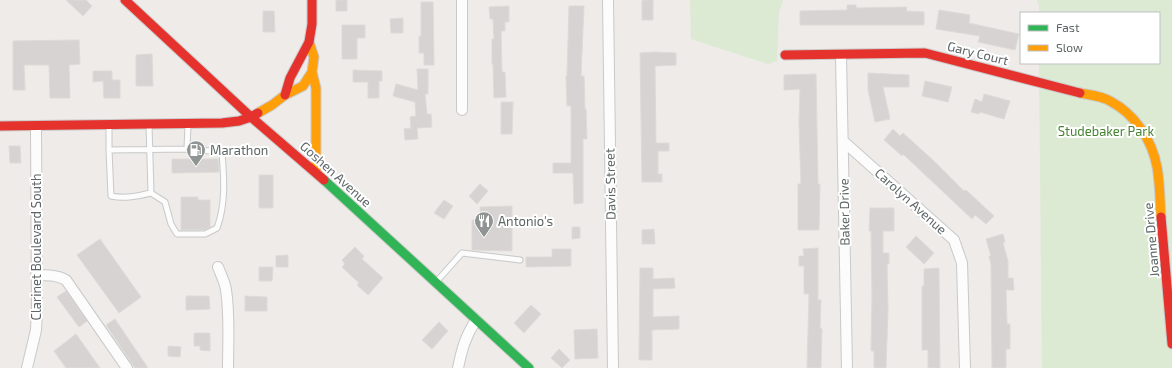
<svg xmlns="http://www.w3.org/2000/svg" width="1172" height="368" viewBox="0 0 1172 368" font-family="'Exo 2',sans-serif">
	<rect width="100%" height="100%" fill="#eeebe8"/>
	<!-- green -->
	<path fill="#dcead3" d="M690,0H783L779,13L777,61L768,64L691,39Z
		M1037,0H1172V368H1042L1039,63H1159V13H1039V5Z"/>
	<!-- building -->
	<path fill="#d6d3d2" stroke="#dedad8" d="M66,0H86L92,6L83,16Z
		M336,0H347V11H336Z
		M642,0H653V20H642Z
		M421,2H433L434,65H424V53H419V36H421Z
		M847,5H856V8L907,7L906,11L924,12V25H800V11L847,10Z
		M509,6V22H505V31H501L502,72H505L506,97L494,98L493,64H492V39H494L493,19H490L489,7Z
		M569,6H584L581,76H584L585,109H586L587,139H583V203L574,204L573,173H553V163H571V106H567L566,76H567Z
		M939,10L970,15L969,23L1019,34L1015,50L978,42L980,36L936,29Z
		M263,11H274L275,32H263Z
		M403,18V33H391L390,19Z
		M342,25H365V38H357V59H342Z
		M79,40L80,64L69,65L70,98H50L49,65H24L25,90H13V41Z
		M654,52L676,53V65L655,66L656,143H669V151H658V174H662V182H642L640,53Z
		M152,54L153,86H136V55Z
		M417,69H428V94H425L427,114H431L432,127L417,128L418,139L405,140L404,129L411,128L410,117L416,116L415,102L393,96L396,84L418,90Z
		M353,70L382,71V81H379V98H368V82H353Z
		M93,71H112V80H120V98H104L103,81L93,82Z
		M868,73L909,75V87H883L890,119L875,122L868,90Z
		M816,74L818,184H820L819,230H798V184H801L799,124L800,89L784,90V75Z
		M925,81L952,87L948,102L922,96Z
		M984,94L1010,101L1004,119L980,112L979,114L971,112L975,99L982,102Z
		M501,102H513L512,134H501Z
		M893,129L900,136L903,133L935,162L964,191L966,190L994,216L986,224L975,215L972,219L903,154L902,156L884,140Z
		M9,146H20L21,163H10Z
		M172,159H218L219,172L172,173Z
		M259,175H273V208H259Z
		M480,184L488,191L477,204L469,196Z
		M181,197H198V200H210V227L204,230H181Z
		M444,200L453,206L444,219L434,213Z
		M512,206V251L472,250V220H480V207Z
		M870,208H894V231H883V253H889V264H887L888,311L886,368H874V351H871L872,298L871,231H869Z
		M572,227H580V238L572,239Z
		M654,229L655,244H642V230Z
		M1003,234L1005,242L1003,243L1008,261V278H1013L1014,290H1006L1007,324H1010V349H1006V368H992L991,264L989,256H991L986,239Z
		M916,236L934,253L924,264L906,247Z
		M100,239L141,297L119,313L77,255Z
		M355,247L364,256L362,259L383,278L368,295L357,285L359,283L342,267L345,264L342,260Z
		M818,248V300H821L820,328L822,329L821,368H807L809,294H804V266H799V256H804L803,249Z
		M552,249H571V266L526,267V257H552Z
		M288,255V267H276V256Z
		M259,267H273L272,281H259Z
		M640,268H653V279L674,278L675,288L653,289V317L679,316V329L652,330V360H639Z
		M939,268L940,368H928V350H922V286H924V269Z
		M66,291L87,321L79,327L57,297Z
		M186,296H209L210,309L186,310Z
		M245,296L267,297V311H245Z
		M531,305L541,314L524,333L514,323Z
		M115,319L148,368H135L106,325Z
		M439,322L448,331L432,349L422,340Z
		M597,329L598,358L575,359L574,330Z
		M194,333H210V351L200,350V346H194Z
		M76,334L100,368H66L54,351Z
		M168,346L181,347L180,357L168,356Z
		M559,349L570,360L562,368L551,358Z"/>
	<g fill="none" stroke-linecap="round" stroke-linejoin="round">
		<!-- lane casing -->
		<g stroke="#c8c9c8" stroke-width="7">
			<path id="lane" d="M149,125L151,193L165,202L171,224L177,234H205L217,228C226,204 224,178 222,152L187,149
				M109,126V150L187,149L188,125
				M109,150L111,196C125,199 138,196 151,193
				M437,281L462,253L520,260"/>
		</g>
		<!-- street casing -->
		<g stroke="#c8c9c8" stroke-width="12">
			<path id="street" d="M462,0V110
				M608,0L613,368
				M841,55L847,368
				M843,141L954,240L962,263L965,368
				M218,267C221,275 225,282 226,290C230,315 228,343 228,368
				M36,275C47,275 57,275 66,280L127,368
				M27,368L36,330L37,311L36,126
				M458,368C462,349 465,337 476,320"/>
		</g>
		<!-- fast casing -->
		<g stroke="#cacaca" stroke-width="11">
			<path id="fast" d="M324,180L529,368"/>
		</g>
		<!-- slow casing -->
		<g stroke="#cacaca" stroke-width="11">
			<path id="slow" d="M312,72L316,88V172
				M1080,93C1090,95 1102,96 1110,101C1135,114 1152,140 1157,167C1160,183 1160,201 1161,217
				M258,113L272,105L285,95L303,86L312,72L314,57L309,42"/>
		</g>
		<!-- jam casing -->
		<g stroke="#cacaca" stroke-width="11">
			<path id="jam" d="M125,0L251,117L258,113
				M785,55L925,53L1080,93
				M285,95L290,78L309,42L312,24V0
				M0,126L222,123L239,121L251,117L324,180
				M1161,217L1172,344"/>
		</g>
		<!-- lane -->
		<use href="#lane" stroke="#fcfcfc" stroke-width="5"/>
		<!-- street -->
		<use href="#street" stroke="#fcfcfc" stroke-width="10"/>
		<!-- fast -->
		<use href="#fast" stroke="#30b455" stroke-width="9"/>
		<!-- slow -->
		<use href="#slow" stroke="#ff9f0a" stroke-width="9"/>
		<!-- jam -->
		<use href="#jam" stroke="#e5322d" stroke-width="9"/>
	</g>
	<!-- icons -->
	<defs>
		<g id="fuel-pin" transform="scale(1)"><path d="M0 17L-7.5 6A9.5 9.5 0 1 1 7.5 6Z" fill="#909494" stroke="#fff"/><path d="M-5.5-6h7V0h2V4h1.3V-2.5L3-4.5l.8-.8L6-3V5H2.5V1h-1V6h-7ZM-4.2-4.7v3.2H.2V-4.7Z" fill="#fff"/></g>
		<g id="restaurant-pin" transform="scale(1)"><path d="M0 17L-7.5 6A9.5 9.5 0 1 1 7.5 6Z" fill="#909494" stroke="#fff"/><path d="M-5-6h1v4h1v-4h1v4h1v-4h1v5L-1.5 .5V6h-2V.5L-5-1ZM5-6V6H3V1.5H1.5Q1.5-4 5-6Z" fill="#fff"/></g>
	</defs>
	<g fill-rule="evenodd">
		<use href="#fuel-pin" x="196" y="150"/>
		<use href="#restaurant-pin" x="484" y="221"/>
	</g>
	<g text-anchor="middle" stroke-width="4" stroke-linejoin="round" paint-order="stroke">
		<!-- street labels -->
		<g font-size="13" fill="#5d6567" stroke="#fff">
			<text transform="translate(978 53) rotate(14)" y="5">Gary Court</text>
			<text transform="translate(336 174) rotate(42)" y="5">Goshen Avenue</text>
			<text transform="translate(610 184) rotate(-91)" y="5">Davis Street</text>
			<text transform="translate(911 201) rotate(42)" y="5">Carolyn Avenue</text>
			<text transform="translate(844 212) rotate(-91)" y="5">Baker Drive</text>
			<text transform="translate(1151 240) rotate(-95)" y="5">Joanne Drive</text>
			<text transform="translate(36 247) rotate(-90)" y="5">Clarinet Boulevard South</text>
		</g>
		<!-- park labels -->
		<g font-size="13" fill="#468330" stroke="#fff">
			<text x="1106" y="136">Studebaker Park</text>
		</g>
		<!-- poi labels -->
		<g font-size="13" fill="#5d6567" stroke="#fff" text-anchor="start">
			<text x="210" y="155">Marathon</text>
			<text x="498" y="226">Antonio's</text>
		</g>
	</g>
	<!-- legend -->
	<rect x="1020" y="12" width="140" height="52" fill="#ffffff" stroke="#bec1c2"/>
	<rect x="1028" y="25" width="20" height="6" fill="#30b455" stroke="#bec1c2"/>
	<text x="1056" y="32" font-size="12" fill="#5d6567">Fast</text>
	<rect x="1028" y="45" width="20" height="6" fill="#ff9f0a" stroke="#bec1c2"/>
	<text x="1056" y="52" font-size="12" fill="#5d6567">Slow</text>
</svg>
